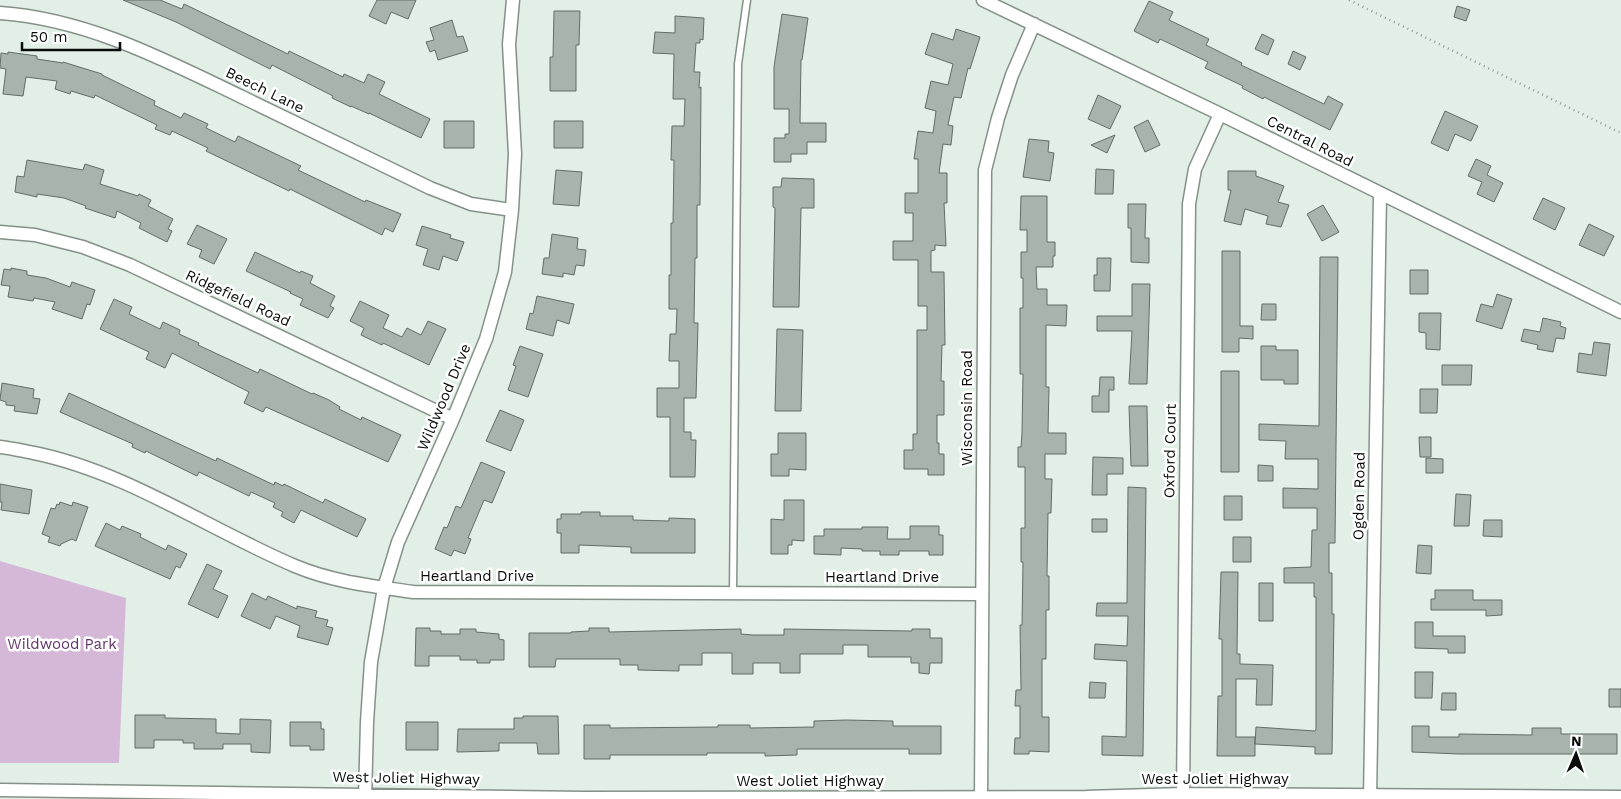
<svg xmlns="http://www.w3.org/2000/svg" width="1621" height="799" viewBox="0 0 1621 799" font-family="'Work Sans',sans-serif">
	<rect width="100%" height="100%" fill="#e1efe6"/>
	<!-- green -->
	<path fill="#d5b8d8" d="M0,561L126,598L119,763H0Z"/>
	<!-- building -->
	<path fill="#a6b4ab" stroke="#616d65" d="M123,0H160L182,9L184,4L288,54L289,51L343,77L344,74L364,83L368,74L385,82L379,94L430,119L421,138L369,113V114L351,106V107L332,98L333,96L272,65L270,69L176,22Z
		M377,0H416L408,19L391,12L386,24L369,16Z
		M1149,1L1173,12L1169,20L1209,39L1206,45L1242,63L1241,65L1324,104L1328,96L1343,104L1330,130L1264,97L1263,99L1242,88L1243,86L1205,68L1208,62L1160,39L1158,43L1134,31Z
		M1457,6L1470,10L1466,21L1454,17Z
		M554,11H580L579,45H576V91H550V57H553Z
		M782,14L808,18L802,60H801L800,123H826V142H807V154H791V162H774V138H785V134H789V109H774V67Z
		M675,16L704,18L703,40L700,39V43H696L694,72H700L699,88L701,87L700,205H697V258H695L694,323H698L696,398H684V432H691V440H696L695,477H670V417H657V388H679V361H669L670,334H676L677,309H669V275H671V223H673L674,160H671L672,126H684L685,99H673L674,54L653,53L655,32L675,33Z
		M452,20L457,37L463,36L468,51L438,60L435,50L430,52L426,42L434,40L430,28Z
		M956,29L980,37L970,69L968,68L961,98L954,97L948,125L953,126L951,145L943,144L939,173H947V203H944L946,246L935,245V250L931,251V272H944L945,345H942L941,381H944V415H937V443H939V454H944V475H928V469H904V450H913V434H917V330H927V306H918V260H893V241H913V213H905V193H918V159H914L918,131L933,133L936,111L925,108L931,81L948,85L953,64L925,54L932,33L953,40Z
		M1262,34L1274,40L1268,55L1255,49Z
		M1293,51L1306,57L1300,70L1288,64Z
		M8,52L37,56V59L63,63V62L102,74V75L155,101L154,105L181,118L184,113L208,124L206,128L235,142L238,136L301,166L298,170L365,202L366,200L401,214L393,232L385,228L382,235L290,189L289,191L206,151L208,148L172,131L170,135L155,129L157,125L95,95L94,98L71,91L70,94L55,89L57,81L26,77L23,96L3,94L6,69L0,68L1,53L8,54Z
		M1098,95L1121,106L1110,129L1088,119Z
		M1445,111L1478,126L1471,141L1455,134L1448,151L1431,143Z
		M1148,120L1160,145L1145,152L1134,127Z
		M444,121H474V148H444Z
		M554,121H583V148H554Z
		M1115,135L1107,153L1091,145Z
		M1029,139L1049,141L1048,152L1054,153L1050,181L1023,177Z
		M1476,159L1491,166L1487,175L1503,183L1494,202L1477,194L1482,182L1468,176Z
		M27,160L83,170L85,164L104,170L100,184L138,196L139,194L151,200L148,206L173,219L168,229L172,231L167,242L139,228L141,223L117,211L115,218L85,208L86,206L64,198L37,194V197L15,192L17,176L24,177Z
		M1096,169L1114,170L1113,194H1095Z
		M556,170L582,172L579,206L553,204Z
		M1228,171H1256V176L1284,186L1278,202L1289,205L1281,227L1266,224L1268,216L1245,209L1241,225L1224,221L1231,190H1228Z
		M782,178L814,179V208H801L799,307H773L775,208L773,207V187H781Z
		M1021,196H1047V242H1055V256H1053V267H1036L1037,289H1047V305H1067L1066,326L1046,325V387H1049L1048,433H1066V454H1045V479H1052L1051,513H1048L1047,576H1049V610H1046V659H1042V717H1049V752L1029,751V754H1014L1015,738H1020V706H1015L1016,690H1021L1020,625H1022L1023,562H1021V528H1025V467H1018V447H1021L1022,433L1023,374H1020V308H1023V278H1021V252H1027V230H1020Z
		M1543,198L1565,208L1555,230L1533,219Z
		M1128,204H1146L1145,238H1149V263L1131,262V228H1128Z
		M1323,205L1339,232L1322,241L1307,214Z
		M1589,224L1614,236L1604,256L1579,245Z
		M197,225L227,239L214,264L199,257L202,250L187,244Z
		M422,226L451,235L450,238L464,242L457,261L443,256L439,270L423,265L428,249L416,245Z
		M552,234L578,238L577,249L586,250L584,266L576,265L574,275L563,273V277L542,274L544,258H549Z
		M1222,251H1240V326H1253V339L1239,338V352H1222Z
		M255,252L300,273L301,271L313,276L310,283L335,296L330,306L334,308L328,318L300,305L303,299L290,293L291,292L246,271Z
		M1320,257H1338L1335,543H1329V573H1332V614H1334L1332,754H1315V747L1255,744L1256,727L1315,731L1316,729V597H1314V583H1284V568L1311,567L1312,530H1317V508H1283V488L1318,489V459H1285L1286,441L1259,440V424L1319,426Z
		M1097,258H1111L1110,291H1094V275H1097Z
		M11,268L27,271V275L46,278L70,287L72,282L95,290L90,305L87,304L82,319L52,309L55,302L34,298L33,301L8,297L10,286L1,285L4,269L11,270Z
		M1410,270H1428V294H1410Z
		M1132,284H1150L1147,384H1129L1132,331H1097V316H1132Z
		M1497,294L1512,299L1502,329L1476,321L1481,304L1493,307Z
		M537,296L574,304L569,324L557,320L553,336L526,329L530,313L533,314Z
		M114,299L132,307L129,314L160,329L163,322L180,330L179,334L199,343L198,345L258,373L260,369L312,394L313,393L329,400L340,407L339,409L361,420L362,417L401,435L388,462L266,407L263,412L244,403L249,392L172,353L165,368L146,359L149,352L100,329Z
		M360,301L389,315L383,328L402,337L407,328L421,335L428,321L446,329L429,365L383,343L382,345L361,335L364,328L350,321Z
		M1262,304H1276V320H1261Z
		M1419,313H1441L1440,350L1426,349V333L1419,332Z
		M1543,318L1561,322L1560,326L1566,328L1564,339L1556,338L1553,352L1537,349L1538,345L1521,341L1524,329L1540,332Z
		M777,329L803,330L801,411H775Z
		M1594,342L1610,344L1606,376L1577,372L1579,353L1592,355Z
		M520,346L543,354L528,397L508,390L516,366L513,365Z
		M1261,346H1276V350H1298V384H1284V380H1261Z
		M1442,365H1472L1471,385H1442Z
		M1221,371H1239V472H1221Z
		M1100,377H1114V390H1109V412H1092V396H1099Z
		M2,383L34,389L33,398L40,399L37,414L14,411L15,406L6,405V402L0,400Z
		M1420,389H1438L1437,413H1420Z
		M69,393L216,461L217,458L274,485L275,482L283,486L284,484L323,503L325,499L366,519L357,537L301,510L294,523L281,516L283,512L273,507L275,503L251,492L249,496L199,472L197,476L146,451L145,453L132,447L133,444L60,412Z
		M1129,406H1147L1148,466H1131Z
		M500,410L524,420L511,451L486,441Z
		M778,433H806V470L789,469V476H771V454H778Z
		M1419,437H1431V457H1420Z
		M1093,457L1123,458V474H1107V495H1092Z
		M1426,458L1443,459V473H1426Z
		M481,462L505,472L492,503L484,500L468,538L471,539L465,554L454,550L451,556L435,549L444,527L447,528L456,506L461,508Z
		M1258,465L1273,466V481H1258Z
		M0,484L32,490L29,514L1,510L2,502H0Z
		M1128,487L1146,488L1143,756L1102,755V736L1126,737L1127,661L1094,659L1095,644L1127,646L1128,616H1096L1097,603H1127Z
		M1456,494L1471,495L1469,526H1454Z
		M1224,496H1242V520H1224Z
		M784,500H804V541L792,540V545H788V554H771V519L784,520Z
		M60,502L72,506L73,502L88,507L76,541L72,539L61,544L60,546L48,542L50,537L42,534L51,508L55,509L57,504L59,505Z
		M581,512H600V516H633V520L669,521V518L695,519V553H631V547L579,545V553H561V533H557V519H561V514H581Z
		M1092,519H1107V532H1092Z
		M1484,520H1502V537L1483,536Z
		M106,523L120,530L122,526L141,534L140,537L166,550L168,545L187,554L180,568L176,566L170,579L95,546Z
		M910,526H939V535H943V555H929V551H899V555H880V551H862V549L841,548V555L814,554V536H824V529H862V527H888L887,539H910Z
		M1233,537H1251V562H1233Z
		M1418,545L1432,546L1431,574L1416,573Z
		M207,564L222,571L213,589L228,596L218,618L188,604Z
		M1221,572H1238L1237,654H1240V664L1273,665L1272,705H1256L1257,679H1236V737H1255V756H1217L1218,696H1222V639H1219Z
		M1259,583H1273V621H1259Z
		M1435,590H1473V600H1502V615L1486,616V610H1431V599H1435Z
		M252,593L266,600L268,596L297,609V606L317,611L315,617L328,620L326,626L333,628L328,645L297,637L300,626L276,616L270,629L241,616Z
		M1415,622H1433V636H1465V653H1448V649L1415,648Z
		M416,628H430V631H441V634H460V629H476V632L499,634V639L504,640V660H490V663H477V660H460V656H429V666H415Z
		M589,628H609V632L741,629V634L753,635H784V629L912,631V629H930V638H942V663H930L929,674L919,673V663H911V657H868V645H843V654H800V673H780V663H753V674H732V653H702V665H679V671L638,670V665H620V659H556L555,667H529V633H571V632L589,631Z
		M1415,672H1433L1432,698H1415Z
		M1090,682L1106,683L1105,698H1089Z
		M1609,689H1621V707H1609Z
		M1442,693H1456V710H1441Z
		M135,715H165V718L216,719V733L240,734V719L271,720L270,753L251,752V744H223V749H194V743H183V740H154V748H135Z
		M523,716H558L559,754H538L537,743H499V751L457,752L458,729H514V718H523Z
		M846,720L893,721V726H941V754H909V749H797V755L765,756V753H707V755H610V759H584V725H610V728L718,727V725H750V728L814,727V721Z
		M290,722H321V729H324V750H310V746H290Z
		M406,722H438V750H406Z
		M1412,726H1429V737H1459V734L1532,735V728H1561V734H1617V754H1459L1412,752Z"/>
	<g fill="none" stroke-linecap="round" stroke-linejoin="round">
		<!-- lane casing -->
		<g stroke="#849188" stroke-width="9">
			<path id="lane" d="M733,592L738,64L747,0"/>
		</g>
		<!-- street casing -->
		<g stroke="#849188" stroke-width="15">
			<path id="street" d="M983,0L1220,114L1621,312
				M0,13C87,19 165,60 242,97C305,127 367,158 430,188L471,204L512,210
				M0,232L35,235L83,247L130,265L453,419
				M0,447C11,448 23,451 34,453C127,472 208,529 295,566C333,582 373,586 413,592L982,594
				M0,790L584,798L1086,797L1183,794L1621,797
				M1183,794L1189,204L1195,169L1220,114
				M365,799L367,722L371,662L384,588L398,542L453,419L486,339L505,272L512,210L515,154L509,44L513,0
				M981,799L985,170L998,118L1012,75L1034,24
				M1370,799L1380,194"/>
		</g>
		<!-- path -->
		<path stroke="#919c95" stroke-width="2.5" stroke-dasharray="1 4" stroke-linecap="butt" d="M1349,0L1621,133"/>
		<!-- lane -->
		<use href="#lane" stroke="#fff" stroke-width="6"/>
		<!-- street -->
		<use href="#street" stroke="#fff" stroke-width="12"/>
	</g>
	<g text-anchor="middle" stroke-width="5" stroke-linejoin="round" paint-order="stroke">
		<!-- street labels -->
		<g font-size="15" fill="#090d0a" stroke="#fff">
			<text transform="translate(265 90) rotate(26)" y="5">Beech Lane</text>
			<text transform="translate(1310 141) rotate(27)" y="5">Central Road</text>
			<text transform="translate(238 298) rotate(25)" y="5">Ridgefield Road</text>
			<text transform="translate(444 397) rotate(-67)" y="5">Wildwood Drive</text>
			<text transform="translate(967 408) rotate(-90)" y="5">Wisconsin Road</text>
			<text transform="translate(1170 451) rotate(-89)" y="5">Oxford Court</text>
			<text transform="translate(1359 496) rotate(-89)" y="5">Ogden Road</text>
			<text x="477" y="581">Heartland Drive</text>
			<text x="882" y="582">Heartland Drive</text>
			<text transform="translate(406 778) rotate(1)" y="5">West Joliet Highway</text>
			<text x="1215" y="784">West Joliet Highway</text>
			<text x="810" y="786">West Joliet Highway</text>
		</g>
		<!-- park labels -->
		<g font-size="15" fill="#623567" stroke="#fff">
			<text x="62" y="649">Wildwood Park</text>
		</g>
	</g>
	<!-- north arrow -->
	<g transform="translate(1576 754) rotate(2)" stroke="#ffffff" stroke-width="4" paint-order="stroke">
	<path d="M0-4L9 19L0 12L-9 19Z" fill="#090d0a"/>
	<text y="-8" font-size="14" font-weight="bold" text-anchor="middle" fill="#090d0a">N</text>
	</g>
	<!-- scale -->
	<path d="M22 42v8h98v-8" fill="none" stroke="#090d0a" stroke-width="2.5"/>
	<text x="30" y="42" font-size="15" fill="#090d0a" stroke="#ffffff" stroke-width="4" paint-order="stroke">50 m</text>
</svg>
